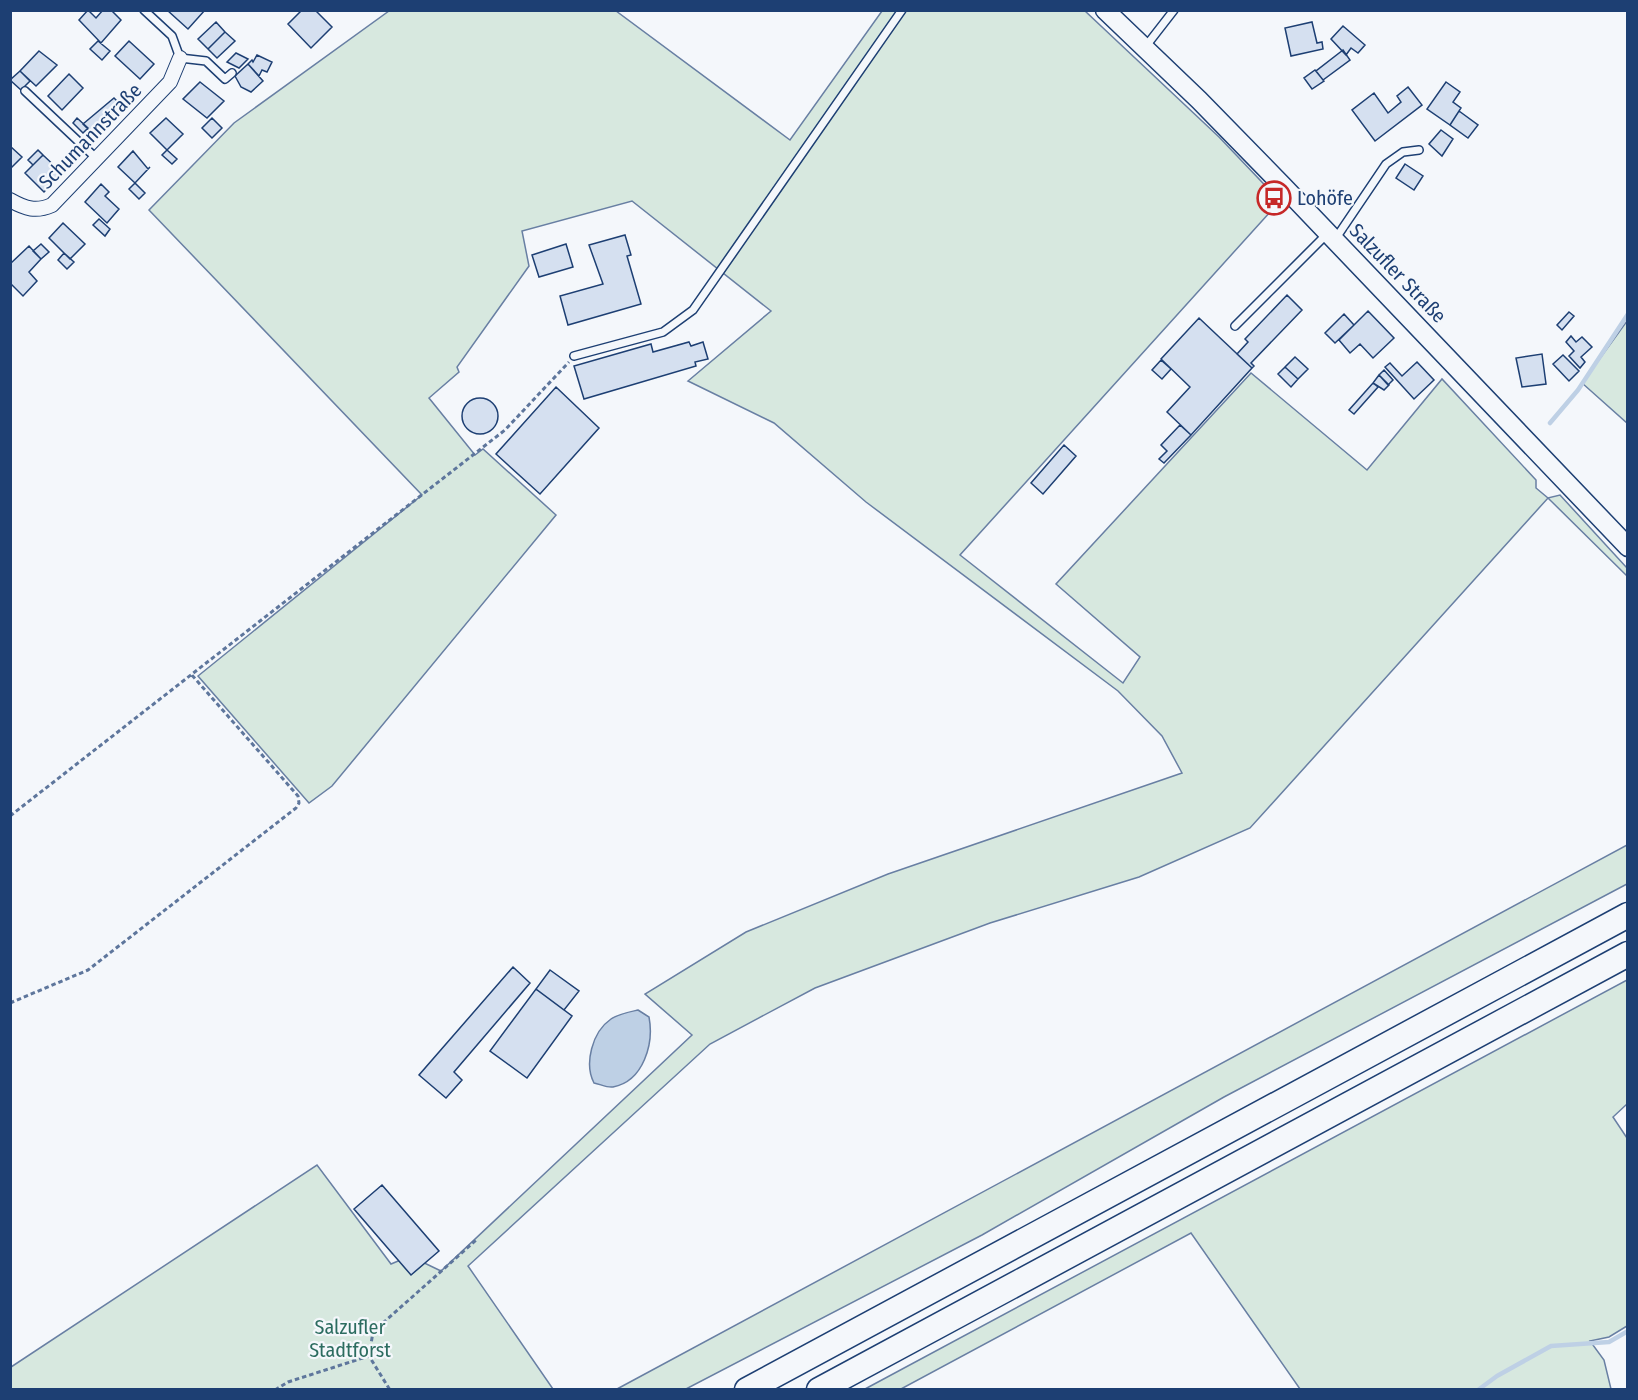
<svg xmlns="http://www.w3.org/2000/svg" width="1638" height="1400" viewBox="0 0 1638 1400" font-family="'Fira Sans Condensed',sans-serif">
	<rect width="100%" height="100%" fill="#f4f7fb"/>
	<!-- green -->
	<path fill="#d7e8df" stroke="#687fa3" stroke-width="1.5" d="M389,11H616L790,140L882,11H1085L1219,137L1280,201L960,555L1123,683L1140,657L1056,584L1251,373L1367,470L1442,379L1536,480V488L1548,498L1560,495L1627,568V576L1548,498L1250,828L1139,877L990,923L815,988L710,1044L468,1266L553,1389L11,1390V1367L317,1165L391,1264L410,1256L441,1271L692,1035L645,994L746,932L888,874L1182,773L1162,736L1118,691L866,502L774,423L688,381L771,311L632,201L522,231L529,266L457,367L459,372L429,398L475,455L483,449L556,515L332,786L309,803L198,676L422,495L149,210L234,123Z
		M1627,321V423L1582,383Z
		M1627,845V884L1224,1097L982,1235L686,1389H617Z
		M1627,980V1104L1613,1117L1627,1138V1326L1609,1337L1590,1341L1604,1360L1611,1389H1300L1191,1233L901,1389H865Z"/>
	<!-- water -->
	<path fill="#bed0e5" stroke="#687fa3" stroke-width="1.5" d="M638,1010L649,1017C654,1043 644,1081 613,1087C607,1088 600,1084 594,1083C584,1064 592,1032 611,1019C618,1014 629,1012 638,1010Z"/>
	<g fill="none" stroke-linecap="round" stroke-linejoin="round">
		<!-- stream -->
		<path stroke="#bed0e5" stroke-width="4.5" d="M1550,423L1578,390L1628,314
			M1478,1390L1497,1376L1551,1346L1609,1342L1628,1331"/>
	</g>
	<!-- building -->
	<path fill="#d5e0f0" stroke="#1d3f73" stroke-width="1.5" d="M88,10L96,18L103,10H111L121,20L101,43L79,20Z
		M167,10H205L188,29Z
		M302,10H315L332,27L311,48L288,24Z
		M216,22L225,32L208,49L198,39Z
		M1312,22L1317,43L1322,42L1323,49L1291,56L1285,28Z
		M1343,26L1365,45L1358,53L1351,48L1346,55L1331,39Z
		M225,32L235,41L217,58L208,49Z
		M98,41L110,51L102,60L90,49Z
		M129,41L154,64L140,79L115,56Z
		M1343,50L1350,60L1323,80L1316,71Z
		M39,51L57,65L36,86L20,71Z
		M236,53L248,59L239,68L227,62Z
		M257,55L272,62L267,72L262,70L259,76L248,64L252,60L253,62Z
		M248,64L263,81L251,92L241,87L235,76Z
		M1315,70L1324,81L1312,89L1304,78Z
		M20,71L30,81L21,90L10,80Z
		M69,74L83,88L62,110L48,96Z
		M200,82L224,101L207,118L183,99Z
		M1446,82L1460,92L1453,102L1461,108L1450,125L1427,109Z
		M1408,87L1422,105L1375,141L1352,110L1374,93L1388,113L1401,102L1397,96Z
		M114,98L123,107L118,112L120,114L97,138L83,124Z
		M1459,111L1478,125L1468,138L1450,125Z
		M77,118L88,128L83,133L73,123Z
		M166,118L183,134L167,150L150,133Z
		M212,118L222,128L212,138L202,128Z
		M1441,130L1453,139L1442,156L1429,144Z
		M10,146L22,157L10,169Z
		M38,150L43,155L33,165L28,160Z
		M167,150L177,159L172,164L162,155Z
		M133,151L148,169L150,167L135,183L118,167Z
		M43,155L62,173L44,192L25,173Z
		M1405,164L1423,176L1414,190L1396,178Z
		M135,183L145,193L139,199L129,189Z
		M101,184L109,192L105,196L119,209L107,223L85,202Z
		M99,219L110,229L105,236L93,225Z
		M63,223L85,244L70,259L49,238Z
		M625,235L631,255L627,256L641,304L568,325L560,296L603,284L589,245Z
		M41,244L49,252L41,259L33,251Z
		M566,244L573,267L539,277L532,255Z
		M29,246L41,259L29,272L37,281L23,296L10,283V264Z
		M64,253L74,262L67,269L58,260Z
		M1287,295L1302,310L1251,363L1254,366L1252,368L1237,354L1248,342L1245,339Z
		M1368,311L1394,338L1373,358L1360,344L1350,353L1339,340Z
		M1569,312L1574,316L1562,330L1557,325Z
		M1344,314L1354,325L1335,343L1325,333Z
		M1199,318L1252,368L1191,435L1167,412L1190,387L1161,359Z
		M1571,336L1576,342L1582,337L1592,347L1581,357L1585,362L1580,368L1569,356L1574,351L1566,342Z
		M689,342L691,346L703,342L708,359L695,362L696,366L584,399L574,366L651,344L653,352Z
		M1542,354L1546,384L1522,387L1516,358Z
		M1563,355L1579,371L1569,381L1553,364Z
		M1295,357L1308,369L1298,379L1285,367Z
		M1161,360L1171,369L1162,379L1152,370Z
		M1417,362L1434,380L1414,399L1385,367L1390,363L1402,376Z
		M1285,367L1298,379L1291,387L1278,374Z
		M1384,370L1393,380L1388,385L1379,375Z
		M1379,375L1389,385L1384,390L1373,383Z
		M1373,383L1378,387L1354,414L1349,410Z
		M556,387L599,428L540,494L496,454Z
		M462 416a18 18 0 1 1 36 0a18 18 0 1 1-36 0Z
		M1180,425L1191,435L1164,463L1159,459L1167,451L1161,445Z
		M1064,445L1076,456L1043,494L1031,483Z
		M513,967L530,983L454,1072L462,1080L446,1098L419,1075Z
		M550,970L579,991L564,1010L536,989Z
		M536,989L572,1016L527,1078L490,1051Z
		M382,1185L439,1251L411,1275L354,1209Z"/>
	<g fill="none" stroke-linecap="round" stroke-linejoin="round">
		<!-- service casing -->
		<g stroke="#1d3f73" stroke-width="10">
			<path id="service" d="M144,10L172,36L180,58L206,61L225,79L232,73
				M1146,46L1174,10
				M25,91L96,158
				M1336,238L1386,164L1403,152L1419,150
				M1235,326L1326,235
				M574,356L663,332L693,310L902,10"/>
		</g>
		<!-- minor casing -->
		<g stroke="#1d3f73" stroke-width="16">
			<path id="minor" d="M10,200C26,209 36,212 52,205L170,82L180,58"/>
		</g>
		<!-- secondary casing -->
		<g stroke="#1d3f73" stroke-width="21">
			<path id="secondary" d="M1105,10L1199,100L1283,186L1628,547"/>
		</g>
		<!-- motorway casing -->
		<g stroke="#1d3f73" stroke-width="27">
			<path id="motorway" d="M747,1390L1628,915
				M819,1390L1628,954"/>
		</g>
		<!-- path -->
		<path stroke="#5e769c" stroke-width="3" stroke-dasharray="4.5 3" stroke-linecap="butt" d="M10,816L505,430L569,362
			M10,1003L88,970L296,808L299,803L298,796L191,674
			M369,1356L373,1332L476,1240
			M275,1390L288,1382L369,1356L390,1390"/>
		<!-- service -->
		<use href="#service" stroke="#f4f7fb" stroke-width="7"/>
		<!-- minor -->
		<use href="#minor" stroke="#f4f7fb" stroke-width="14"/>
		<!-- secondary -->
		<use href="#secondary" stroke="#f4f7fb" stroke-width="18"/>
		<!-- motorway -->
		<use href="#motorway" stroke="#f4f7fb" stroke-width="24"/>
	</g>
	<!-- icons -->
	<defs>
		<g id="bus-ring" transform="scale(1.725)"><circle r="9.5" fill="#f4f7fb" stroke="#c62828" stroke-width="1.5"/><path d="M-5-6H5V4H4V6H2V4H-2V6H-4V4H-5ZM-3.5-4V0h7V-4ZM-3.5 1.2v1.5H-2V1.2ZM2 1.2v1.5H3.5V1.2Z" fill="#c62828"/></g>
	</defs>
	<g fill-rule="evenodd">
		<use href="#bus-ring" x="1274" y="198"/>
	</g>
	<g text-anchor="middle" stroke-width="4.5" stroke-linejoin="round" paint-order="stroke">
		<!-- street labels -->
		<g font-size="20" fill="#1d3f73" stroke="#f4f7fb">
			<text transform="translate(90 136) rotate(-46)" y="7">Schumannstraße</text>
			<text transform="translate(1398 273) rotate(46)" y="7">Salzufler Straße</text>
		</g>
		<!-- poi labels -->
		<g font-size="20" fill="#1d3f73" stroke="#f4f7fb" text-anchor="start">
			<text x="1297" y="205">Lohöfe</text>
		</g>
		<!-- park labels -->
		<g font-size="20" fill="#2c6c60" stroke="#f4f7fb">
			<text x="350" y="1334">Salzufler<tspan x="350" dy="23">Stadtforst</tspan></text>
		</g>
	</g>
	<!-- border -->
	<rect width="1638" height="1400" fill="none" stroke="#1d3f73" stroke-width="24"/>
</svg>
